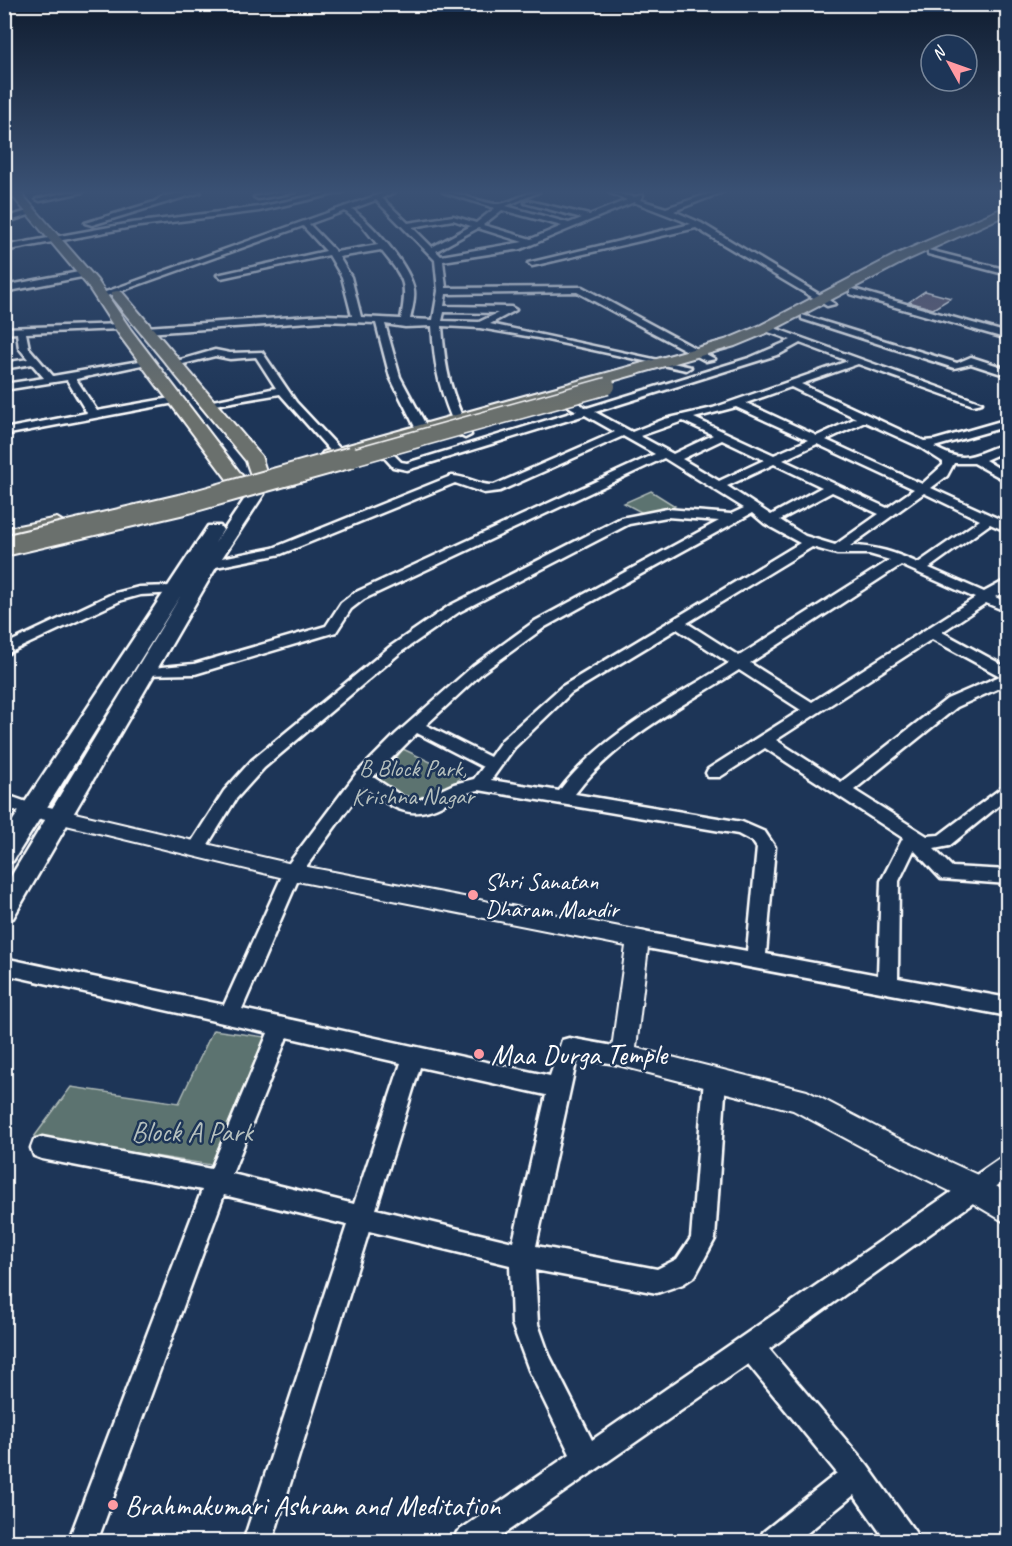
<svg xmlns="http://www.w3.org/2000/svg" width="1012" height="1546" viewBox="0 0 1012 1546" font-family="Caveat,sans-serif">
	<rect width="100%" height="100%" fill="#1d3557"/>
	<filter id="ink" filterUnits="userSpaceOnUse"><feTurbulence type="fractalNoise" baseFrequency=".0167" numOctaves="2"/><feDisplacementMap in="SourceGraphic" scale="12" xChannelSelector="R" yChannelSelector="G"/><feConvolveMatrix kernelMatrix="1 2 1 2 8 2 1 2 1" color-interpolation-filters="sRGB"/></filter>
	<g filter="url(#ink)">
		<!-- green -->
		<path fill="#5c736f" stroke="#aeb9b7" stroke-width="1.5" d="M651,491L675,506L652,518L624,503Z
			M403,749L462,777L417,811L372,790Z
			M213,1030L265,1037L211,1165L34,1137L71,1087L179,1103Z"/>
		<!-- building -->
		<path fill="#666175" stroke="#fff" stroke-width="1.5" d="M925,291L951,298L933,309L909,302Z"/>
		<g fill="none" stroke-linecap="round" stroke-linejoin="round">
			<!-- minor casing -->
			<g stroke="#fff" stroke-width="5">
				<path id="minor" d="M68,192H83L40,201L36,199Z
					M188,192H201L92,225L85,223L154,202L164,196Z
					M279,192H296L258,199L254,197Z
					M330,192H343L259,211L132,227L4,251V246L132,223L259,207Z
					M386,192H395L382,198L408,223L453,216L476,223L495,208L443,192C460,192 486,205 499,204C512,203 524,192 539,192L506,206L569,223L582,218L525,203L529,201L589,215L627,200L608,192L633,197L643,195L640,200L666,208L714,192H723L674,211L701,223L835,304L827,306L696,228L532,266L528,263L691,224L634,202L521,249L443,261L446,288L582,287L715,359L706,361L577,292L446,294L444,306L511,307L516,310L490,324L691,367L686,370L538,338L480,328L442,326C445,372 451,394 471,435L465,438L459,435C440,393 435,372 432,326L405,327L385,324L400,377L428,429L422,432L416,429L390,377L376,323L323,321L146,333L141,330L146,327L323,315L352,316L342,277L329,255L221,278L217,275L326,251L303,226L104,297L97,295ZM376,200L435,260L438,291L433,320L410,319C412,310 415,300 414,291C410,265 372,224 352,209ZM502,210L562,226L531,239L483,225ZM345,211L361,224L378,245L336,252L309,224ZM453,220L471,226L432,247L412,227ZM478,228L523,242L441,256L436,251ZM381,250C404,279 408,281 401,319L361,317L351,277L339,257ZM444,312L498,313L479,322L442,321Z
					M28,211L35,213L4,223V218Z
					M928,250L1008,270V275L928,254Z
					M84,271L87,272V276L4,292V286Z
					M853,289L1008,333V339L850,294V290Z
					M802,315L957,363L971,357L1008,369V376L971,364L954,368L802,319Z
					M123,324L125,326L120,329L26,333L29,348L53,376L151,359V363L76,379L97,411L176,397L180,398V402L4,435V429L87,413L67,380L4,390V384L44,378L32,364L4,369V363L28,359L19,348L17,333L4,334V328Z
					M766,325L982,403L973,405L858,364L801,384L924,441L935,440L1008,419V426L934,447C968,467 975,452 1008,443V450L985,460L1008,474V482L974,463H954L947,476L931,488L1008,523V532L990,524L929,568L984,592L1008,579V589L995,597L1008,603V612L986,603L942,632L1008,668V684L957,707L854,790L927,836L939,835L1008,783V798L949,846L934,849L952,867L1008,870V884L941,879L914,850L899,881L898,978L1008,998V1016L631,945L628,939L631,933L638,931L747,951L757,848L753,842L738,834L479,790C466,792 456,798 444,804C409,822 393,808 364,787L300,875L242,1009L550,1076L562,1040L569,1038L630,1049L633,1056L630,1063L623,1065L577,1058L536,1246L657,1269L677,1259L691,1238L704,1079L707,1072L715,1069L723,1072L726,1079L715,1239L695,1276L683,1284L657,1293L535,1270L538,1324L549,1355L592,1440L1008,1153V1178L769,1349L867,1465L915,1532L919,1542H887L854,1495L796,1542H759L763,1532L837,1473L748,1364L492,1542H453L457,1532L570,1454L529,1370L512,1324L510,1265L369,1231L272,1542H243L347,1225L224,1195L97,1542H68L202,1190L42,1159L34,1156L31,1148L34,1140L42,1137L211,1169L268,1033L4,974V958L224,1005L286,867L356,774L396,734L473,666L535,621L719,521L667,517L629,524L459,612L401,652L264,768L236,799L202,854H190L187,849L224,791L252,760L391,646L449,606L621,518L667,509L731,514L744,508L664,458L364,599L351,609L336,632L195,674L141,675L139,672L141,669L194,664L326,626L341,603L354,593L655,454L623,436L500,491L484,493L455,483L281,554L196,571L189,567L196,563L273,548L451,476C465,475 479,486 494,485L615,432L585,415L407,470L393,467L383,456L393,454L401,462L407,463L577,411L568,406V402H576L587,408L749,358L791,340L763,330L761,328ZM800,343L848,361L713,408L665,419L632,432L595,412L780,354ZM791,387L856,418L817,436L746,403ZM736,407L808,440L774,455L694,418ZM683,421L713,435L673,454L640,436ZM865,422L918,446L943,462V465L922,484L826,440ZM722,440L764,460L719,481L682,459ZM817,444L914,489L887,508L783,460ZM774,464L822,487L771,515L727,486ZM832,492L879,514L835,545L805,536L780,520ZM924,493L980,520L918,563C896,553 876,546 850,546ZM752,513L765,524L800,543L561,687L502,740L490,757L426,725L483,672L545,627ZM812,547L837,554H869L890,560L739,656L687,623ZM901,565L975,598L812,702L750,663ZM677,629L729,663C669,701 602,734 559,791L491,780L514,748L571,693ZM932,639L1000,676L947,699L841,782L776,740ZM739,670L801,710L708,769L706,773L708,777H720L765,748L903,838L881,881L878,975L766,954L775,847L765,832L742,822L575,794C616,739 683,706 739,670ZM417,733L483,767L474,779L454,784L417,801L403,797L373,777ZM287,1037L401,1063L354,1204L232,1174ZM420,1067L546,1095L513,1242L376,1209Z
					M215,350L230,353L262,352L296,402L342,451V455H334L280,394L203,407V403L276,388L256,357L230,359L215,356L175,366L170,363Z
					M173,586L178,587V593L140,595L122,600L4,655V645L112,594L139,587Z
					M4,794L38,806L41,810L38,814L32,816L4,807Z"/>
			</g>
			<!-- tertiary casing -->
			<g stroke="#fff" stroke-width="4">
				<path id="tertiary" d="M32,803L292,864L646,932L649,939L636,1048L807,1091L895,1137L984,1178L1008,1194V1224L964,1198L877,1155L793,1110L614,1064L611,1056L626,946L292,880L25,815L22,810L25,805Z"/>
			</g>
			<!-- secondary casing -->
			<g stroke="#fff" stroke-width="5">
				<path id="secondary" d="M256,489L264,494L218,564L13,918L4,921V888L181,595L13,861L4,863V834L208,526H220L223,530L215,543L250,491Z"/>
			</g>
			<!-- primary casing -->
			<g stroke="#fff" stroke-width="4">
				<path id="primary" d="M9,192H20L97,280L131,330L244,478L247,482L244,486H232L120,336L87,285Z
					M1008,206V214L907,260L771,331L735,346L335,460L329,461L320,456L323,452L725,340L761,325L897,254Z
					M117,291L122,292L261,456L268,477L265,481H253L246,461L112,298V292Z
					M57,518L67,524L64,528L4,541V529Z"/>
			</g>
			<!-- minor -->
			<use href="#minor" fill="#1d3557" fill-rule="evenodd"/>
			<!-- tertiary -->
			<use href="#tertiary" fill="#1d3557" fill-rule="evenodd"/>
			<!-- secondary -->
			<use href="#secondary" fill="#1d3557" fill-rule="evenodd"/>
			<!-- primary -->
			<use href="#primary" fill="#6b706d" fill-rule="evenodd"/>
			<!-- primary-bridge-far1 casing -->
			<g stroke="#fff" stroke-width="19" stroke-linecap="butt">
				<path id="primary-bridge-far1" d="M346,459L607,386"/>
			</g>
			<!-- primary-bridge casing -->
			<g stroke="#fff" stroke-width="24" stroke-linecap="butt">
				<path id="primary-bridge" d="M4,546L188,503L352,457"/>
			</g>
			<!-- primary-bridge-far1 -->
			<use href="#primary-bridge-far1" stroke="#6b706d" stroke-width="16"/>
			<!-- primary-bridge -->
			<use href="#primary-bridge" stroke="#6b706d" stroke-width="20"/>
		</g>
	</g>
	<!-- sky -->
	<linearGradient id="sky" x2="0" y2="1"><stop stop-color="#101d30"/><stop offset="0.47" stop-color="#3a5174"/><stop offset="1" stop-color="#3a5174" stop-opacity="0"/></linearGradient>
	<rect width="1012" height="408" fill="url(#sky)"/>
	<!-- markers -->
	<g fill="#ff9aa2" stroke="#1d3557" stroke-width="2">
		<circle cx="473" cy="895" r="6"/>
		<circle cx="479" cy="1054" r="6"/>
		<circle cx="113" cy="1505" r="6"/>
	</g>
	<g text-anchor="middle" stroke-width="5" stroke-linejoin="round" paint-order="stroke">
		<!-- park labels -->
		<g font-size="24" fill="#b6c0be" stroke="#1d3557">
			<text x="413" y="776">B Block Park,<tspan x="413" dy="28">Krishna Nagar</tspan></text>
		</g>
		<!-- poi labels -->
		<g font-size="24" fill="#fff" stroke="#1d3557" text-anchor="start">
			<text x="485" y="889">Shri Sanatan<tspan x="485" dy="28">Dharam Mandir</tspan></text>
		</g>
		<!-- near-poi labels -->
		<g font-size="28" fill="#fff" stroke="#1d3557" text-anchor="start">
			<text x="491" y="1064">Maa Durga Temple</text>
			<text x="125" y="1515">Brahmakumari Ashram and Meditation</text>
		</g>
		<!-- near-park labels -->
		<g font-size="28" fill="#b6c0be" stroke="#1d3557">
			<text x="192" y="1141">Block A Park</text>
		</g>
	</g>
	<!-- margin -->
	<rect width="1012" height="1546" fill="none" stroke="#1d3557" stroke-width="24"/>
	<rect x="12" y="12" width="988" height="1522" fill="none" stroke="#fff" stroke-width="2" filter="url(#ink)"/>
	<!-- north arrow -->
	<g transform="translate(949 63) rotate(310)"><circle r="28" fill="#1d3557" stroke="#77869a" stroke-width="1.5"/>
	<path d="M0-4.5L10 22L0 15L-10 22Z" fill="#ff9aa2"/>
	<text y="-9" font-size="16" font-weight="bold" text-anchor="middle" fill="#ffffff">N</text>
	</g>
</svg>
